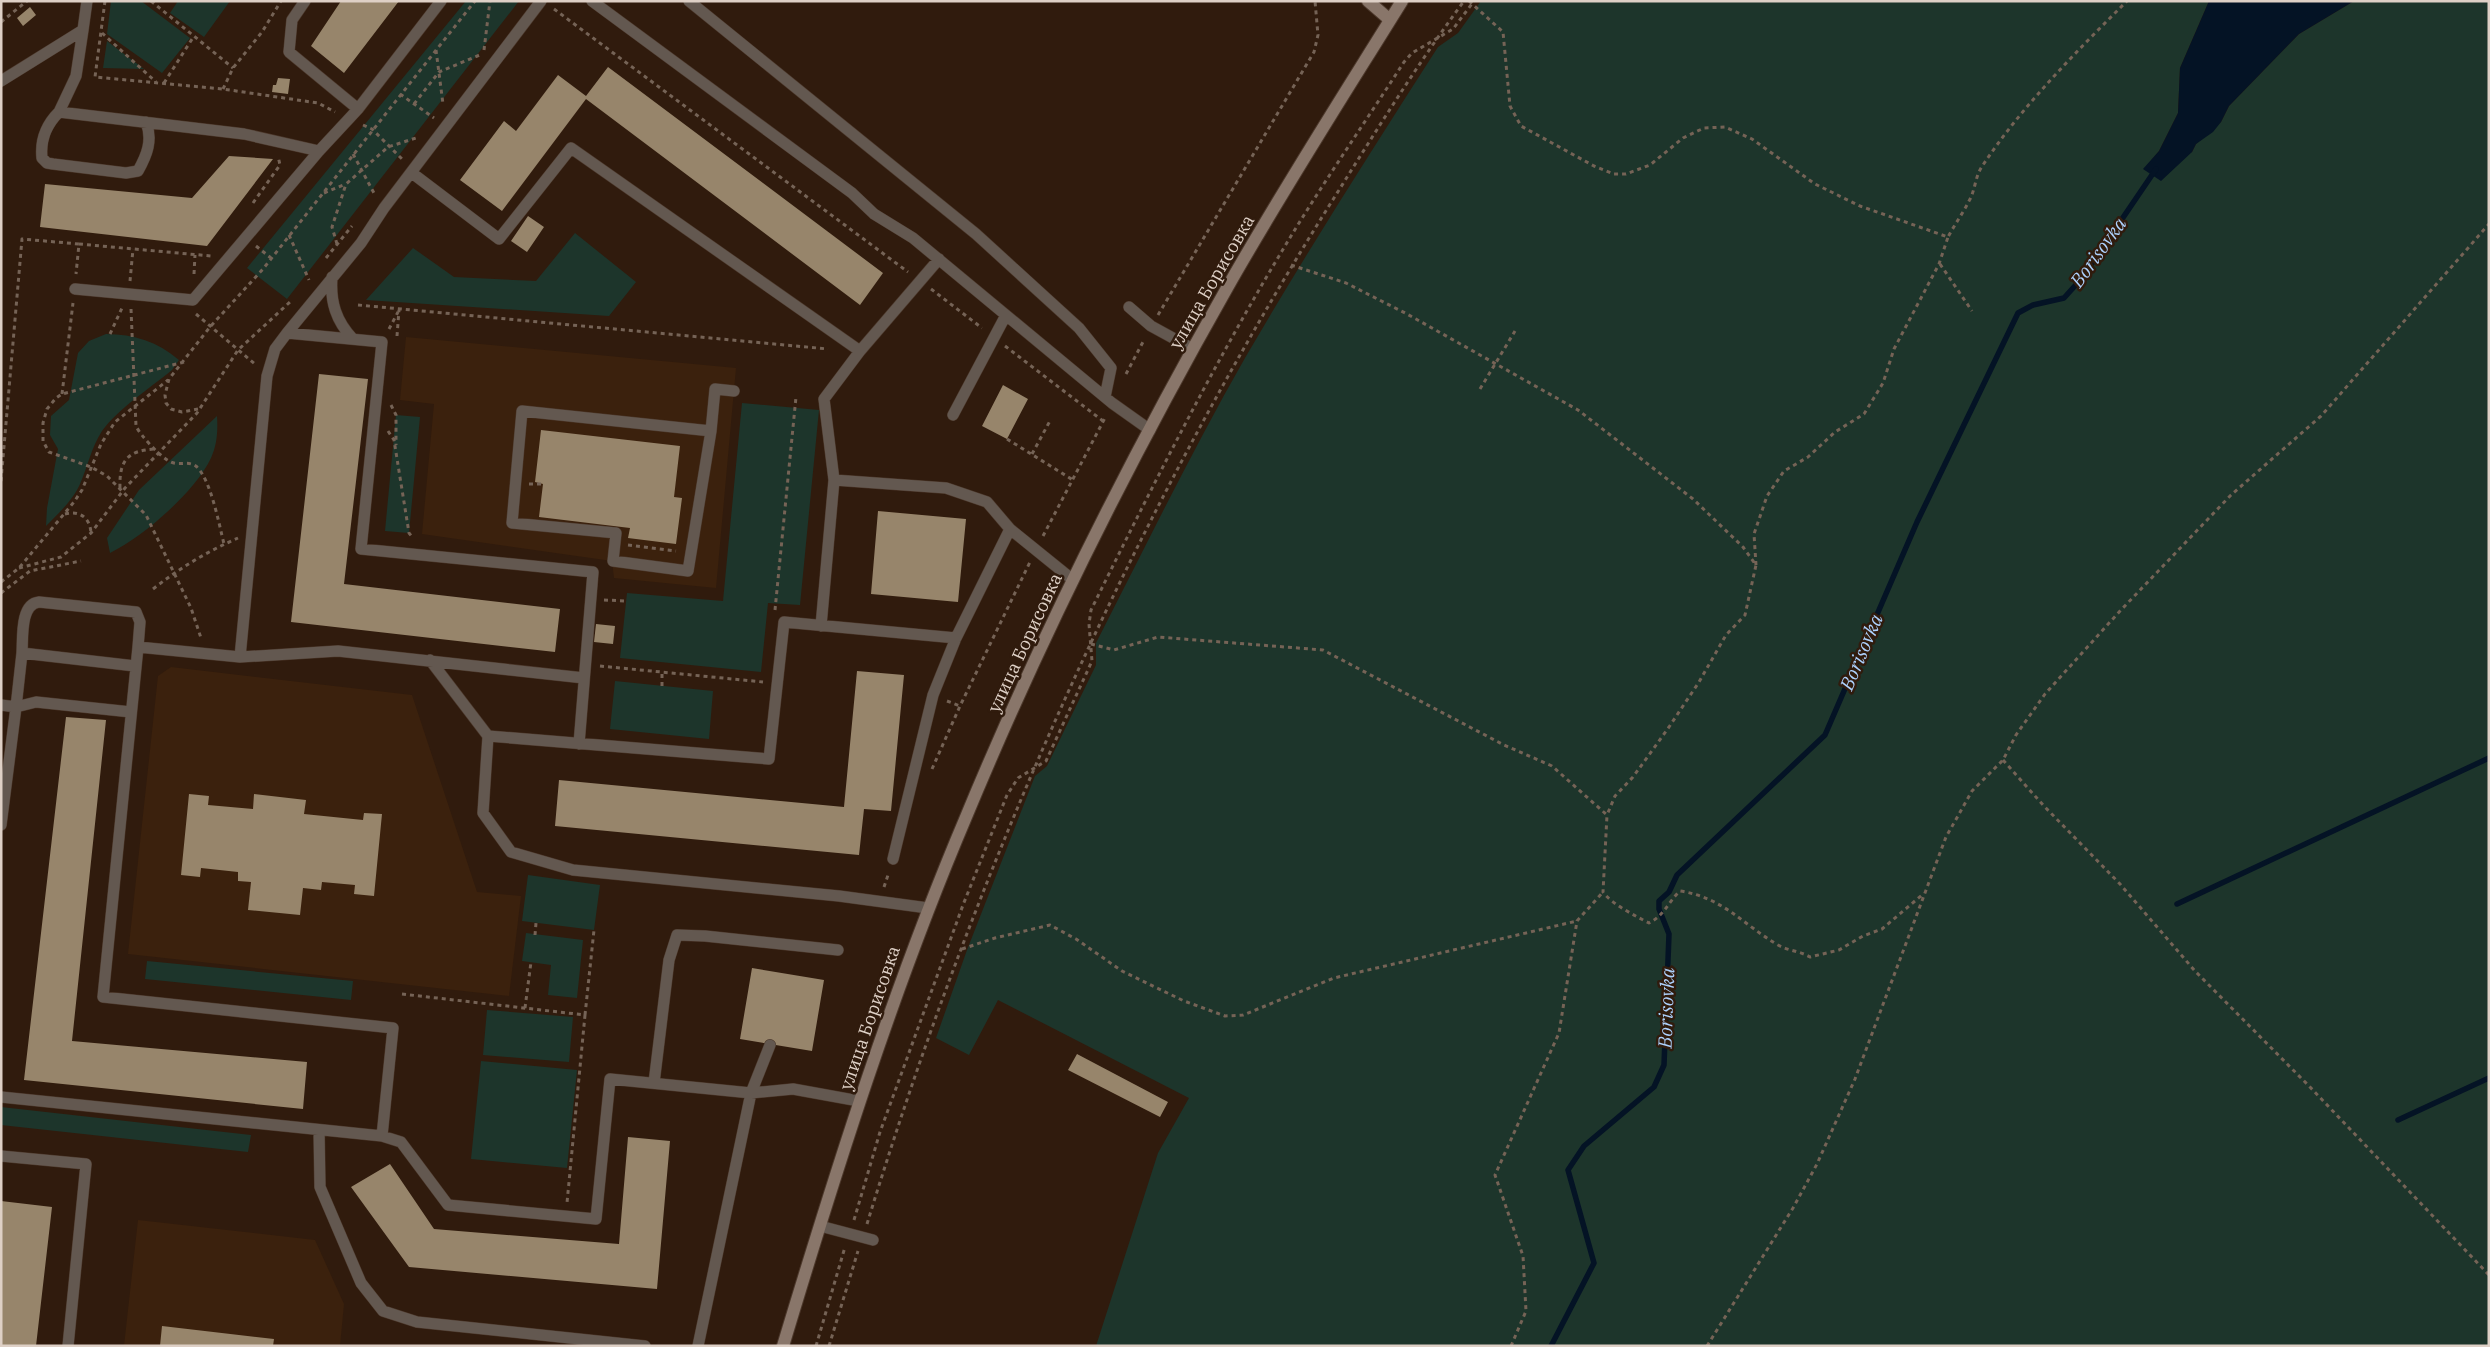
<svg xmlns="http://www.w3.org/2000/svg" width="2490" height="1347" viewBox="0 0 2490 1347" font-family="'IBM Plex Serif',serif">
	<rect width="100%" height="100%" fill="#301b0d"/>
	<!-- built -->
	<path fill="#3b210d" d="M406,337L736,368L716,588L614,578L612,561L422,534L434,404L400,400Z
		M171,667L412,695L477,892L521,896L509,996L128,954L158,676Z
		M138,1220L315,1240L344,1304L340,1346H124Z"/>
	<!-- green -->
	<path fill="#1d352b" d="M111,1H141L190,38L162,73L107,34Z
		M178,1H230L204,37L170,13Z
		M466,1H519L287,299L247,268Z
		M1481,1H2209L2180,68L2178,113L2159,151L2144,169L2192,152L2196,144L2221,122L2229,106L2299,34L2354,1H2489V1346H1096L1158,1153L1189,1098L998,1000L969,1055L936,1038L967,950L1035,776L1047,766L1096,665V643C1145,547 1192,451 1245,358C1306,253 1372,150 1438,47L1458,33Z
		M107,41L144,69L103,68Z
		M575,233L636,282L609,316L366,300L413,248L454,277L536,281Z
		M106,334C134,334 158,342 179,360L172,370C150,388 118,409 102,431C91,448 88,466 80,484C73,500 58,514 46,526L47,508L58,449L50,435L51,416L69,400L78,353L89,341Z
		M742,403L819,410L800,605L768,603L761,672L620,658L627,593L723,601Z
		M396,415L420,417L409,533L385,531Z
		M217,416C218,431 217,445 211,458C195,492 143,537 110,553L107,538L139,490Z
		M615,681L713,691L709,739L610,729Z
		M528,875L600,885L594,930L522,921Z
		M526,933L583,940L577,998L548,995L551,965L522,961Z
		M147,961L353,981L351,1000L145,979Z
		M487,1010L573,1017L569,1062L483,1055Z
		M481,1061L577,1070L567,1168L471,1159Z
		M1,1107L251,1135L248,1152L1,1125Z"/>
	<!-- water -->
	<path fill="#041325" d="M2209,1H2354L2299,34L2229,106L2221,122L2213,132L2196,144L2192,152L2161,181L2143,169L2159,151L2178,113L2180,68Z"/>
	<g fill="none" stroke-linecap="round" stroke-linejoin="round">
		<!-- stream -->
		<path stroke="#041325" stroke-width="5.5" d="M2177,904L2489,758
			M2398,1120L2489,1078
			M1551,1346L1594,1263L1568,1170L1584,1146L1654,1087L1664,1065L1669,934L1659,909V901L1669,892L1677,875L1825,735L1917,522L2018,313L2033,305L2064,298L2082,278L2156,169"/>
	</g>
	<!-- building -->
	<path fill="#97856b" d="M341,1H399L344,73L311,46Z
		M30,7L36,15L23,26L17,18Z
		M608,67L883,273L860,305L586,99L502,211L460,180L504,121L516,131L558,75L586,96Z
		M278,78L290,79L288,94L272,92L273,85H276Z
		M229,156L273,159L207,246L40,227L45,184L192,198Z
		M528,216L544,227L527,252L511,241Z
		M319,374L368,379L344,584L560,609L555,652L291,622Z
		M1003,385L1028,399L1007,439L982,426Z
		M541,430L680,446L674,497L682,498L676,544L628,538L630,528L539,517L543,484L535,482Z
		M878,511L966,519L958,602L871,594Z
		M596,624L615,626L613,644L594,642Z
		M857,671L904,675L891,811L864,809L859,855L555,826L559,780L844,807Z
		M66,717L106,720L72,1041L307,1062L303,1109L24,1080Z
		M189,794L209,796L208,805L253,809L254,794L306,800L304,814L363,820L364,813L382,814L374,896L354,894L355,885L322,882L321,890L303,888L300,915L248,910L251,882L238,881V872L201,868L200,877L181,875Z
		M752,968L824,980L812,1051L740,1039Z
		M1077,1054L1168,1102L1160,1117L1068,1070Z
		M628,1137L670,1141L657,1289L409,1267L351,1187L390,1164L434,1229L619,1244Z
		M1,1201L52,1207L36,1346H1Z
		M162,1326L274,1339L273,1346H160Z"/>
	<g fill="none" stroke-linecap="round" stroke-linejoin="round">
		<!-- lane casing -->
		<g stroke="#4c382b" stroke-width="12">
			<path id="lane" d="M305,1L292,20L289,52L358,109
				M592,1L852,193L874,214L913,238L1112,403L1150,430
				M689,1L976,234L1079,328L1111,368L1105,397
				M1,81L83,30L87,1
				M59,112L76,76L83,30
				M319,151L358,109L441,1
				M412,173L499,239L571,148L860,351L939,259
				M332,277C330,302 336,321 353,339
				M75,289L193,300L319,151L244,134L59,112C46,125 40,139 42,158L47,163L53,164L126,173L138,171C147,155 153,140 146,122
				M1129,307L1151,326L1193,349
				M287,333L361,243L384,208L541,1
				M953,415L1006,315
				M711,431L522,411L512,523L616,533L613,561L688,571L711,431L715,389L734,391
				M834,480L946,488L987,502L1010,529L956,638L933,695L893,859
				M1010,529L1073,580
				M821,626L834,480L824,399L860,351
				M22,653C23,638 20,604 39,602L136,612L140,622L138,647
				M240,657L267,376L275,349L287,333L382,342L361,549L593,572L579,744
				M430,660L488,736L483,813L511,852L573,870L839,896L928,908
				M1,705L16,707L22,653L135,666
				M488,736L769,759L784,622L956,638
				M1,825L16,707L36,702L131,712
				M654,1083L669,960L677,935L705,936L838,950
				M1,1097L382,1136L401,1142L448,1205L596,1219L610,1079L751,1093L793,1089L859,1101
				M319,1130L320,1187L361,1283L383,1311L417,1322L645,1346
				M382,1136L393,1028L103,997L138,647L240,657L338,651L584,678
				M1,1156L86,1164L68,1346
				M820,1226L873,1240
				M698,1346L751,1093L770,1045"/>
		</g>
		<!-- secondary casing -->
		<g stroke="#4c382b" stroke-width="14">
			<path id="secondary" d="M1368,1L1390,20
				M783,1346C837,1167 893,989 966,817C1041,636 1130,459 1227,288C1282,191 1343,96 1402,1"/>
		</g>
		<!-- path -->
		<path stroke="#756356" stroke-width="3" stroke-dasharray="4 4" stroke-linecap="butt" d="M105,1L95,77L223,89L318,103L335,112
			M151,1L233,68
			M1469,1L1503,32L1510,106L1521,126L1594,166L1614,174H1626L1650,165L1683,138L1704,128L1725,127L1752,139L1815,184L1860,206L1948,237C1955,224 1963,213 1969,201C1975,191 1975,178 1981,168C2020,108 2076,52 2127,1
			M554,9L908,272
			M1,22L27,1
			M102,33L156,82
			M436,50L443,104
			M484,50L490,1
			M164,83L194,36
			M223,89L233,68L262,32L281,1
			M400,94L434,118
			M414,104L439,72L482,54
			M363,125L372,129L403,160
			M353,154L375,195
			M324,193L346,184
			M253,203L280,165L278,156
			M289,235L309,280
			M79,244L211,256
			M337,244L332,227L346,184L388,147L419,137
			M256,246L271,258
			M326,258L352,226
			M1940,264L1972,311
			M1291,265L1346,283L1407,314L1578,410L1693,499L1743,547L1756,565L1745,615L1726,635L1699,682L1669,727L1633,777L1615,796L1607,815
			M194,274L195,255
			M130,281L133,249
			M931,289L982,328
			M358,305L828,349
			M131,309L136,426C140,435 162,459 171,462C180,466 189,460 197,467C211,481 219,524 224,544
			M196,314L256,365
			M1158,315L1314,52L1318,35L1315,1
			M389,329L398,312
			M110,334L122,308
			M397,336L399,310
			M1005,346L1103,421
			M184,362L62,394L56,398L47,409L43,423V441L49,452L91,467L107,476L146,515L191,608L201,638
			M1126,374L1144,340
			M1480,389L1515,331
			M62,394L73,303
			M391,405L396,415V445
			M198,409L182,412L171,409L166,403L165,395L169,379L210,327L263,269L475,1
			M388,431L394,440L409,533L413,538
			M1007,439L1073,480
			M1032,454L1051,419
			M1,481L22,239L79,244L76,274
			M529,484H543
			M120,488C119,460 128,450 156,449
			M65,514C80,510 90,518 91,533
			M1043,536L1106,416
			M628,545L676,551
			M1756,565L1754,534L1767,496L1784,471L1808,457L1835,432L1864,414L1883,383L1894,349L1939,264L1948,237
			M19,568L61,557L91,533L125,488L197,413L238,350L291,301
			M1,582L19,568L74,502L82,490L101,444L115,422L168,380
			M153,589C180,568 206,552 238,538
			M1,593L30,571L81,561
			M604,600L626,601
			M775,610L796,397
			M1091,644L1114,650L1158,637L1323,650L1504,745L1552,766L1607,815L1603,892C1610,903 1637,917 1649,923C1664,916 1668,902 1680,891C1724,898 1742,924 1778,945C1789,951 1800,951 1810,957L1839,950L1863,936L1882,929L1922,895
			M600,666L763,682
			M662,686V672
			M947,701L960,706
			M2003,760L2043,805L2120,884L2195,971L2309,1086L2489,1275
			M932,769L960,706L1030,562
			M884,887L889,872
			M535,935L536,923
			M962,949L995,938L1050,925L1076,939L1122,971L1184,1001L1225,1016L1243,1015L1334,978L1577,921
			M402,994L585,1015L567,1203
			M525,1008L531,962
			M585,1015L594,930
			M854,1220L880,1132L963,905L1007,795L1018,778L1046,761L1092,661L1089,624L1091,610C1150,491 1210,371 1279,256C1318,190 1362,127 1404,62L1412,53L1453,29L1474,1
			M867,1224C978,861 1136,511 1339,190C1379,126 1419,62 1464,1
			M816,1346L845,1247
			M829,1346L858,1251
			M1511,1346L1526,1311L1523,1256L1495,1175L1559,1033L1577,921L1603,892
			M1707,1346L1793,1208L1817,1164L1855,1079L1946,837L1972,791L2003,760L2016,735L2045,694L2120,611L2231,495L2321,416L2489,224"/>
		<!-- lane -->
		<use href="#lane" stroke="#635850" stroke-width="11"/>
		<!-- secondary -->
		<use href="#secondary" stroke="#89766a" stroke-width="12"/>
	</g>
	<g text-anchor="middle" stroke-width="5" stroke-linejoin="round" paint-order="stroke">
		<!-- street labels -->
		<g font-size="18" fill="#ded0c6" stroke="#301b0d">
			<text transform="translate(1212 282) rotate(-60)" y="6">улица Борисовка</text>
			<text transform="translate(1025 643) rotate(-65)" y="6">улица Борисовка</text>
			<text transform="translate(870 1018) rotate(-71)" y="6">улица Борисовка</text>
		</g>
		<!-- water labels -->
		<g font-size="19" font-style="italic" fill="#add1fd" stroke="#301b0d">
			<text transform="translate(2098 252) rotate(-54)" y="7">Borisovka</text>
			<text transform="translate(1861 652) rotate(-67)" y="7">Borisovka</text>
			<text transform="translate(1666 1008) rotate(-88)" y="7">Borisovka</text>
		</g>
	</g>
	<!-- border -->
	<rect width="2490" height="1347" fill="none" stroke="#ded0c6" stroke-width="5"/>
</svg>
